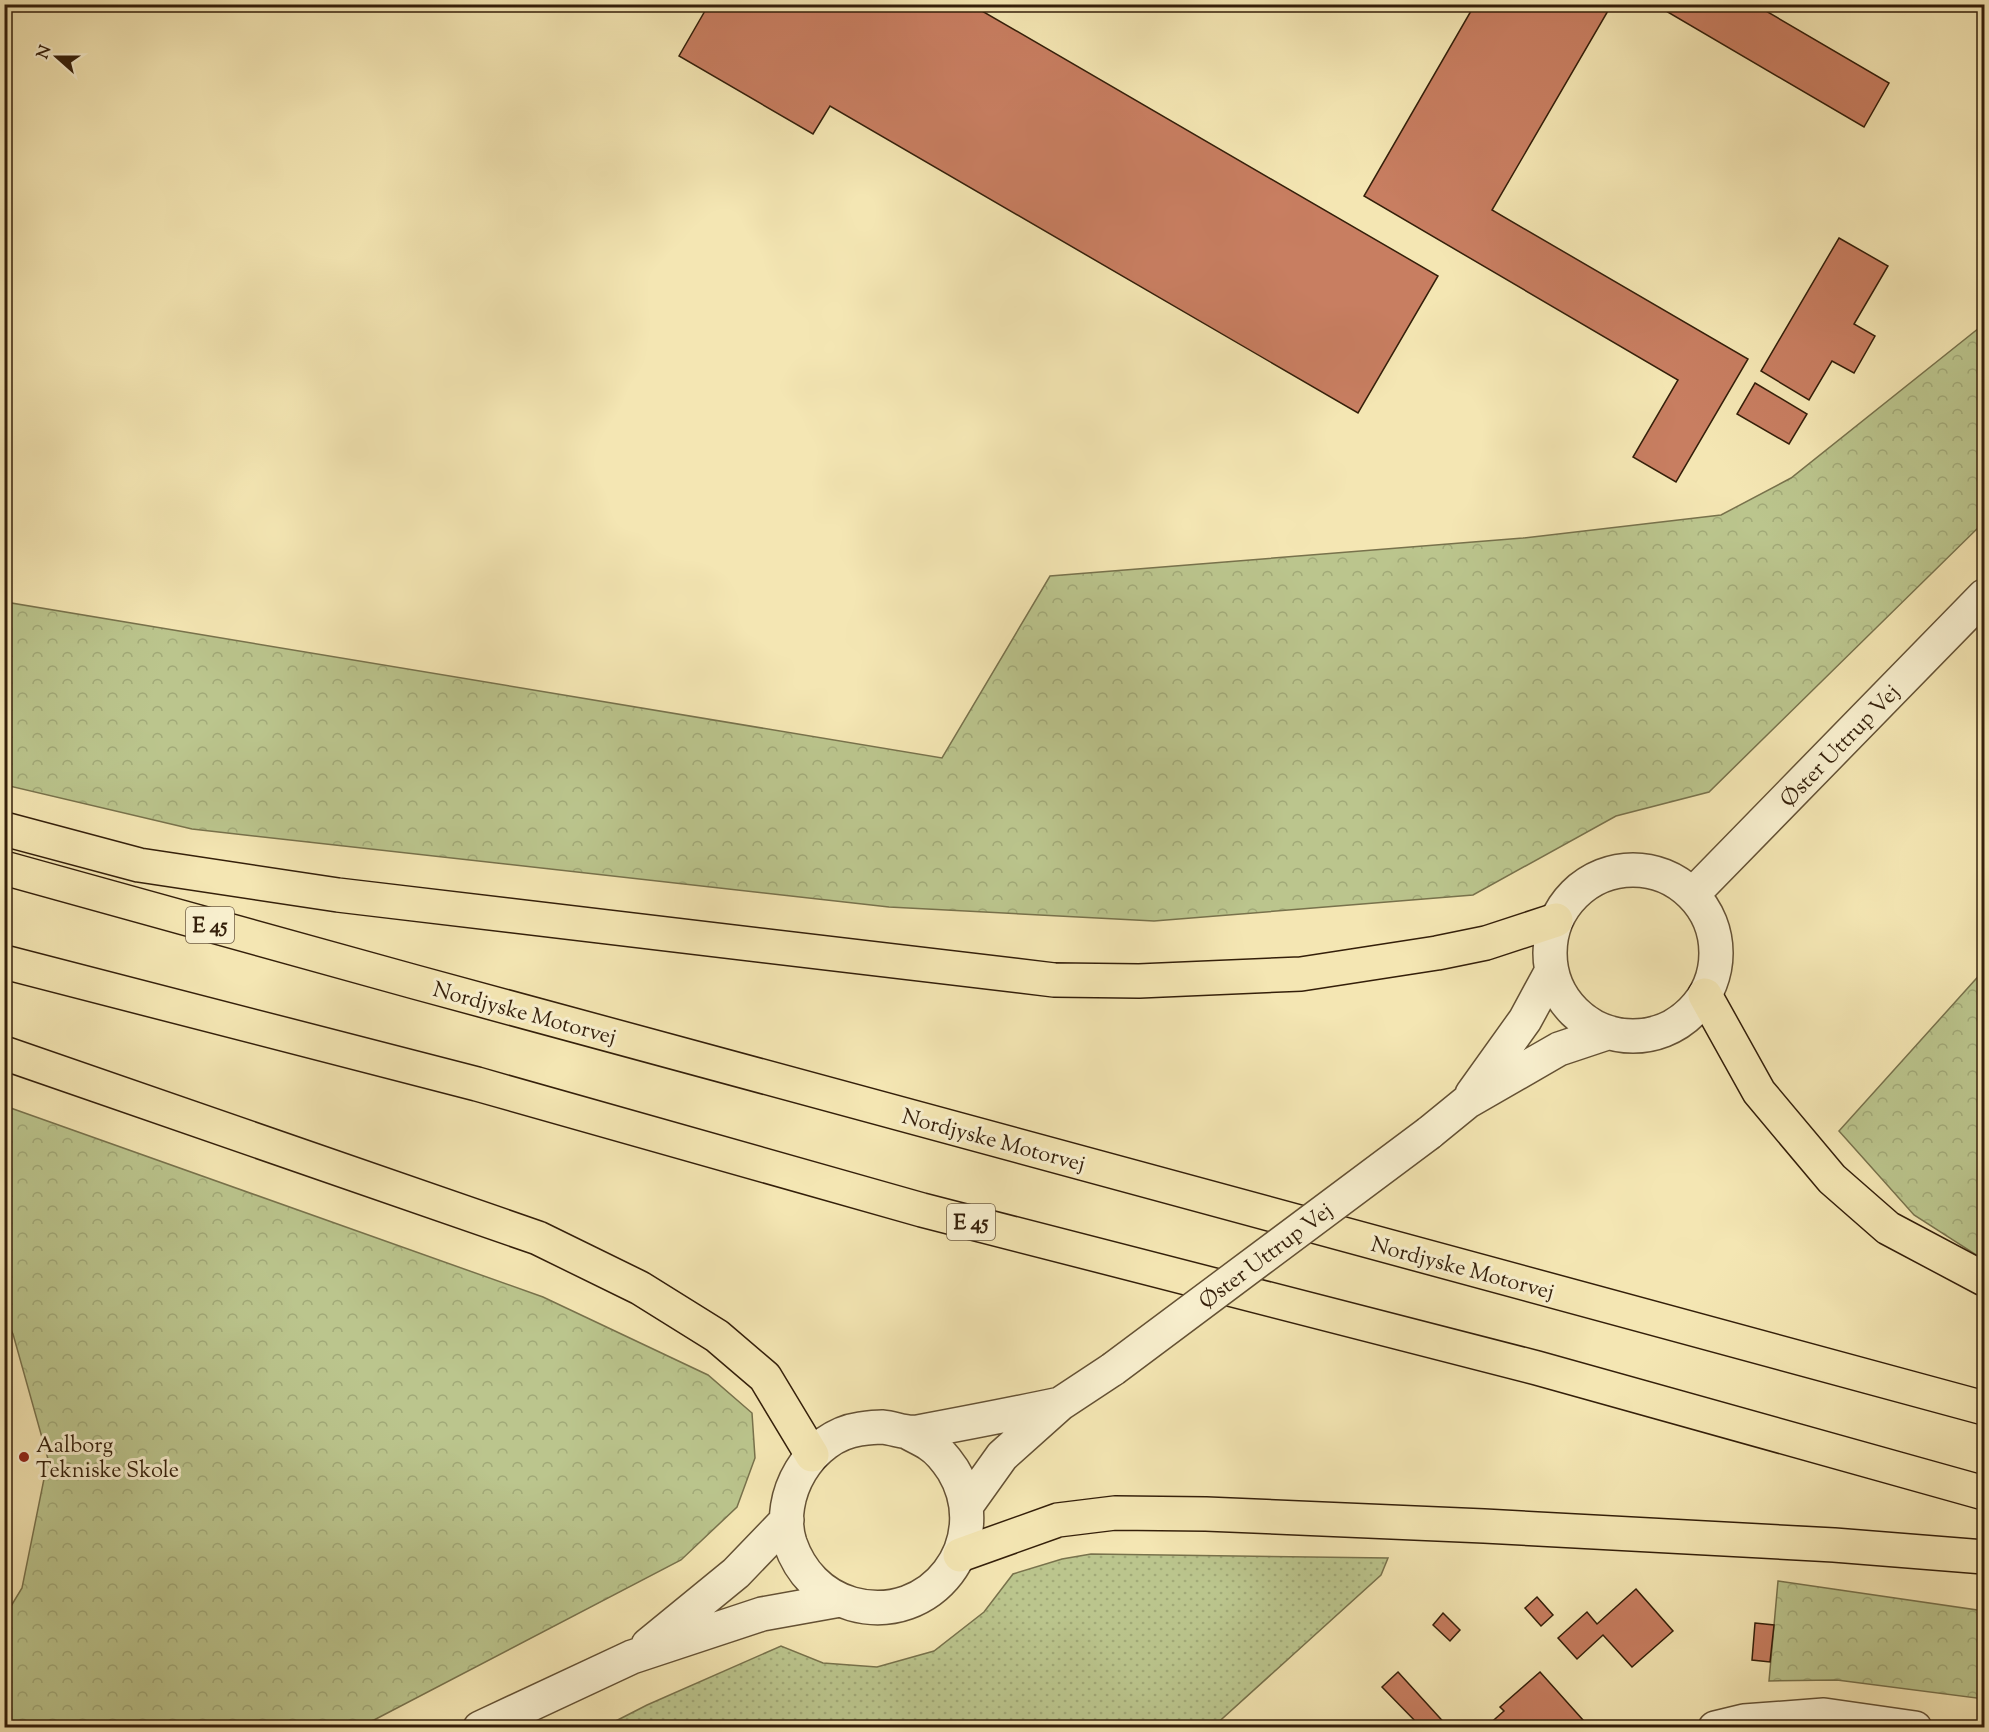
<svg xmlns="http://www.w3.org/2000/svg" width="1989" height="1732" viewBox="0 0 1989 1732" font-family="'Sorts Mill Goudy',serif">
	<defs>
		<pattern id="grass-dots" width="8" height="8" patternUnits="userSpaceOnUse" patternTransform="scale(1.5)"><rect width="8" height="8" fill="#bbc58d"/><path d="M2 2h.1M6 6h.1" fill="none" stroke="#a1a978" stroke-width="1.8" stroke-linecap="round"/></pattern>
		<pattern id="forest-crowns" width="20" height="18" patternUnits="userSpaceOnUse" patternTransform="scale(1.5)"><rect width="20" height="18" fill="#bbc58d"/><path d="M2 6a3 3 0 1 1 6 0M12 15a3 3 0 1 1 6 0" fill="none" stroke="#a1a978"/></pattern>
	</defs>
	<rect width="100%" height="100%" fill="#f4e6b3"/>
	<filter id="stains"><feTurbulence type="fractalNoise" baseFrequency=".00333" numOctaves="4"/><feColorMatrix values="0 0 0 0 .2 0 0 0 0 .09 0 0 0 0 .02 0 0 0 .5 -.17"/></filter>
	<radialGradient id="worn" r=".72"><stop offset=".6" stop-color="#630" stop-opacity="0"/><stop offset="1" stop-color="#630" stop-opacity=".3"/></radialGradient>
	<!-- grass -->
	<path fill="url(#grass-dots)" stroke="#78724c" stroke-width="1.5" d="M1091,1554L1388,1558L1381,1575L1213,1727H604L647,1705L781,1646L823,1663L877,1667L934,1651L984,1612L1013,1574L1062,1559Z"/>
	<!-- forest -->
	<path fill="url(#forest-crowns)" stroke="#78724c" stroke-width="1.5" d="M1984,324V522L1709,792L1616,816L1473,895L1154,921L889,907L192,829L5,785V602L942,758L1050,576L1523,538L1721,515L1791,478Z
		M1984,970V1260L1914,1215L1839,1131Z
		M5,1106L543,1297L708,1375L752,1413L755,1458L737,1507L681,1560L374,1720L355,1727H5V1616L22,1588L48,1459L13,1334L5,1319Z
		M1778,1581L1984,1611V1699L1837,1680L1769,1681Z"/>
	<!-- building -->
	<path fill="#c87e61" stroke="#341f0a" stroke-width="1.5" d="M709,4H970L1438,276L1358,413L830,106L813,134L679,56Z
		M1475,4H1612L1492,210L1748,359L1676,482L1633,457L1678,380L1364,196Z
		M1654,4H1754L1889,83L1864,127Z
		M1839,238L1888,266L1854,324L1875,336L1854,373L1832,361L1809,400L1761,371Z
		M1755,383L1807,414L1789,444L1737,414Z
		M1636,1589L1673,1631L1632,1667L1603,1635L1577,1659L1558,1638L1587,1612L1597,1624Z
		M1537,1597L1553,1615L1541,1626L1525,1608Z
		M1443,1613L1460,1630L1450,1641L1433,1625Z
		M1755,1623L1774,1625L1770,1662L1752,1660Z
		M1398,1672L1449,1728H1422L1382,1687Z
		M1540,1672L1583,1720L1575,1728H1489L1487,1726L1504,1711L1500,1707Z"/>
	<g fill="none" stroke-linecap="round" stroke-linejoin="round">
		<!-- minor casing -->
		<g stroke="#645134" stroke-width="36">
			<path id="minor" d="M1715,1728L1744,1721L1824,1715L1915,1728"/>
		</g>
		<!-- tertiary casing -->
		<g stroke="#645134" stroke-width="36">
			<path id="tertiary" d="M1550 953a83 83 0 1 1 166 0a83 83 0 1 1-166 0Z
				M1693,894L1984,596
				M1472,1094L1525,1020L1551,972
				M1429,1133L1467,1102L1559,1049L1607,1033
				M909,1433C916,1437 923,1440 929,1444C939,1450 947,1461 953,1470C996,1542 931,1626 852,1604C821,1595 800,1572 790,1543C775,1496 810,1436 860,1429C867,1428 875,1427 882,1427C895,1428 905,1434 918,1432C966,1423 1013,1414 1060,1404
				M967,1505L1002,1456L1060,1404L1113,1369
				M648,1645L736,1573L787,1520
				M480,1728L632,1657L762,1614L840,1600"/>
		</g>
		<!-- motorway casing -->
		<g stroke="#341f0a" stroke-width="36">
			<path id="motorway" d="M4,829L139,865L338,895L1054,980L1139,981L1301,974L1437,953L1486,943L1556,920
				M4,868L415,982L1984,1408
				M4,962L477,1084L922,1210L1537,1368L1984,1493
				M1705,995L1759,1092L1832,1179L1888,1228L1984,1279
				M4,1053L538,1238L640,1288L717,1336L765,1377L812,1455
				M960,1555L1058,1520L1115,1513L1206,1514L1484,1526L1834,1545L1984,1557"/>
		</g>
		<!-- minor -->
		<use href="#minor" stroke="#f8efce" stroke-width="33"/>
		<!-- tertiary -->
		<use href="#tertiary" stroke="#f8efce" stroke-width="33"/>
		<!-- motorway -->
		<use href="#motorway" stroke="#f4e6b3" stroke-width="33"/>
		<!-- tertiary-bridge casing -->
		<g stroke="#645134" stroke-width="36" stroke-linecap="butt">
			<path id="tertiary-bridge" d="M1113,1369L1429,1133"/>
		</g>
		<!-- tertiary-bridge -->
		<use href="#tertiary-bridge" stroke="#f8efce" stroke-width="33"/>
	</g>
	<!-- markers -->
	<circle fill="#8f2418" stroke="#f8efce" stroke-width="2" cx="24" cy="1457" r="6"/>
	<g text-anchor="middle" stroke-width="6" stroke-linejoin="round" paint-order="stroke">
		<!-- shield labels -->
		<g fill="#f8efce" stroke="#6f5d45" stroke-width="1.5">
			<rect x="186" y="907" width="48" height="36" rx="4.5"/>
			<rect x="947" y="1204" width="48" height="36" rx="4.5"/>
		</g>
		<g font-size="21" font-weight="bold" fill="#341f0a">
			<text x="210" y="932">E 45</text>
			<text x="971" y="1229">E 45</text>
		</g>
		<!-- street labels -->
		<g font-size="22" fill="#341f0a" stroke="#f8efce">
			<text transform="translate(1839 745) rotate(-46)" y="8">Øster Uttrup Vej</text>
			<text transform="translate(525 1012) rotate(15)" y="8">Nordjyske Motorvej</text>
			<text transform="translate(994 1139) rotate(15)" y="8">Nordjyske Motorvej</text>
			<text transform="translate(1265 1255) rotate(-37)" y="8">Øster Uttrup Vej</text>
			<text transform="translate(1463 1267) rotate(15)" y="8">Nordjyske Motorvej</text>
		</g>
		<!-- poi labels -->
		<g font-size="22" fill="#341f0a" stroke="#f8efce" text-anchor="start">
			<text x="36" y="1452">Aalborg<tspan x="36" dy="25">Tekniske Skole</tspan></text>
		</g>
	</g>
	<!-- margin -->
	<rect width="1989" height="1732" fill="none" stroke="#f4e6b3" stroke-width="24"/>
	<rect x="6" y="6" width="1977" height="1720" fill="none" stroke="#341f0a" stroke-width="3"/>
	<rect x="12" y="12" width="1965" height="1708" fill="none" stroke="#341f0a" stroke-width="1.5"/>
	<!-- north arrow -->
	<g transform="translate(57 57) rotate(291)" stroke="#f8efce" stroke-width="4.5" paint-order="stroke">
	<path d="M0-4.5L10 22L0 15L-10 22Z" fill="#341f0a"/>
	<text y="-9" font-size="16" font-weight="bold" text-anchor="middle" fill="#341f0a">N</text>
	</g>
	<rect width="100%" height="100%" filter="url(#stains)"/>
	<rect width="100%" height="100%" fill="url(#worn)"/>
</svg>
